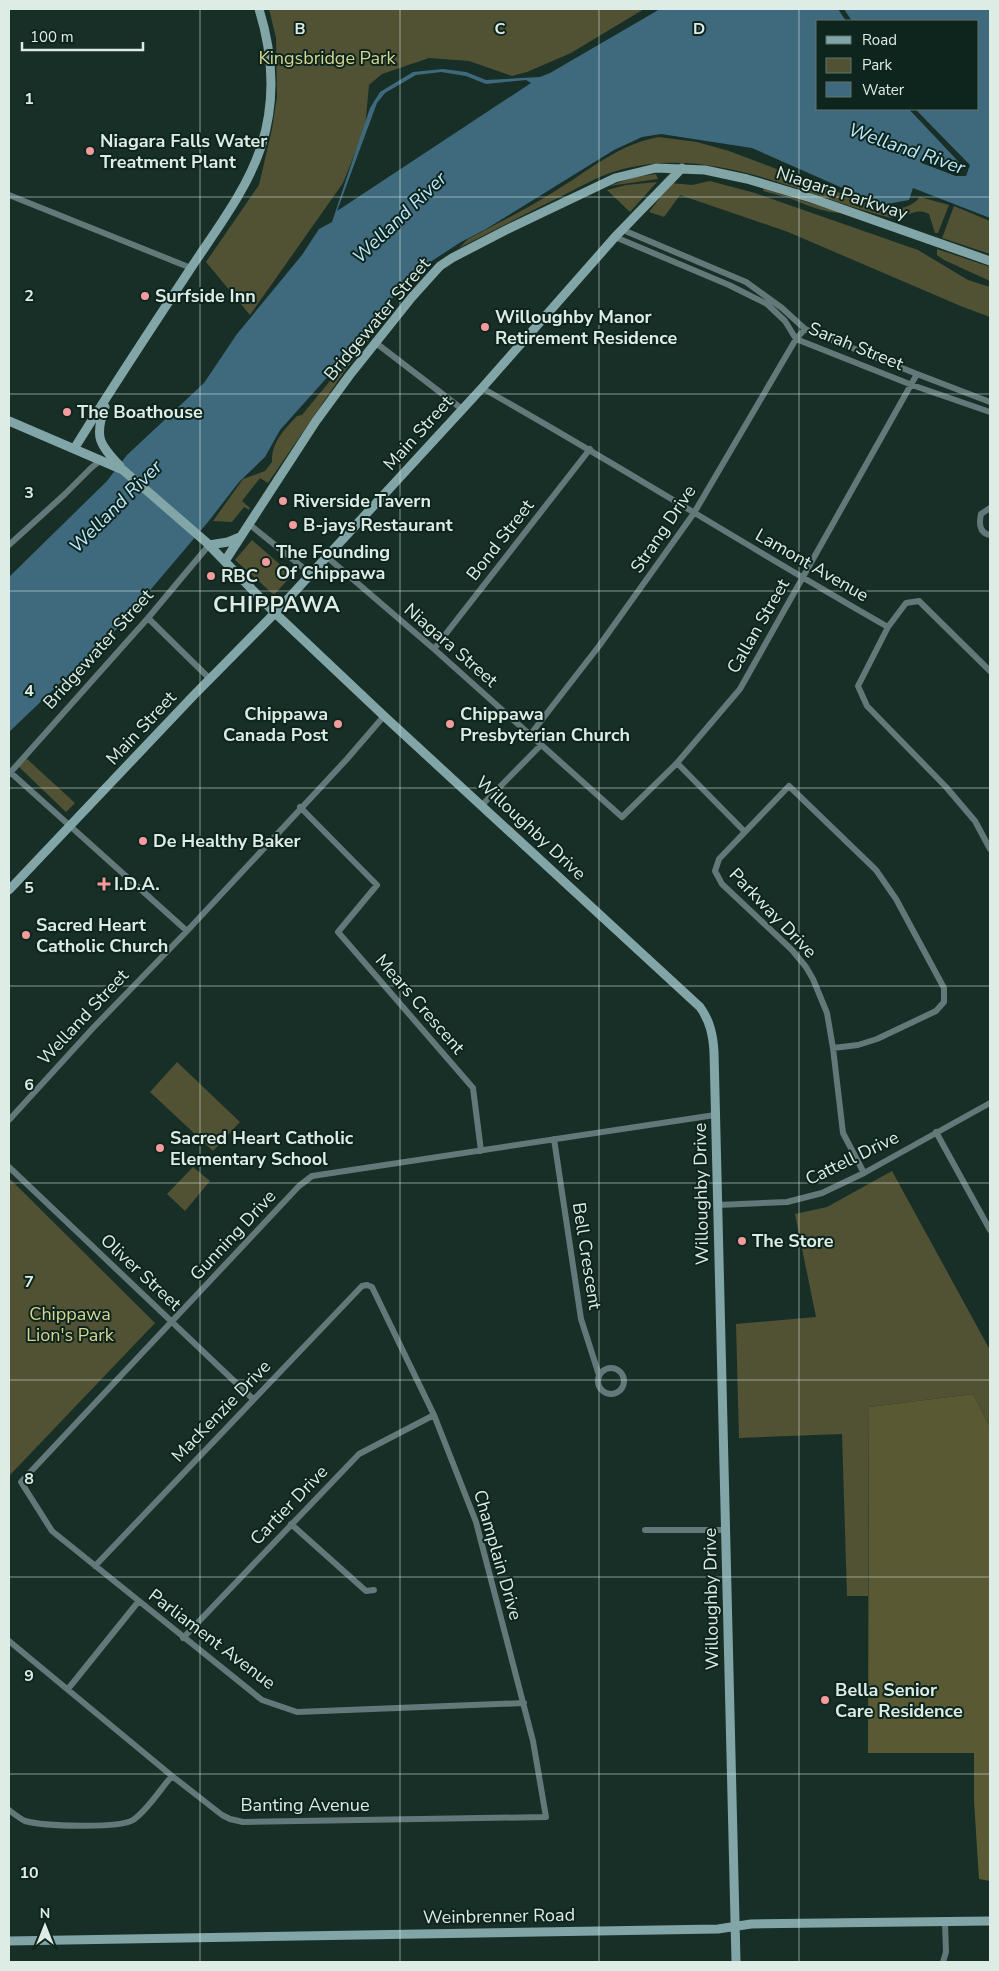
<svg xmlns="http://www.w3.org/2000/svg" width="999" height="1971" viewBox="0 0 999 1971" font-family="'Nunito Sans',sans-serif">
	<rect width="100%" height="100%" fill="#182f27"/>
	<!-- green -->
	<path fill="#515134" d="M269,9H644L571,53L527,72L512,76L469,61L429,58L382,74L369,85L365,128L343,183L250,315L206,262L259,185L272,129L277,97L276,38Z
		M659,137L697,142L729,151L880,208C897,209 909,210 920,197L949,205L938,233H935L929,214C915,206 907,219 891,218C804,196 715,145 623,169C602,174 582,186 564,195C529,212 494,230 459,248L468,239C496,224 525,210 552,193C587,172 618,144 659,137Z
		M656,174L658,179L609,186L635,177Z
		M710,181L755,193L918,250L968,280L990,287V317L963,307L788,232L680,195L664,217L649,212L671,183L692,185Z
		M657,182L630,212L607,190L626,185Z
		M764,189L833,210L840,213C824,212 809,206 794,200C785,196 773,194 763,191Z
		M954,206L990,221V254L942,238Z
		M937,249L990,267V281L944,260L937,255Z
		M384,315L386,317L344,372L268,483L260,478L242,501L250,508L249,510L244,507L232,522L213,521L243,479L265,471L272,462C271,443 284,430 297,416L302,415Z
		M252,540L292,575L274,595L235,560Z
		M26,758L75,803L66,812L18,766Z
		M177,1062L240,1122L213,1151L150,1092Z
		M193,1167L210,1181L185,1211L167,1194Z
		M892,1171L990,1350V1427L973,1394L869,1407L868,1596H847L842,1434L739,1438L736,1324L816,1317L795,1214L827,1207Z
		M9,1178L155,1323L9,1476Z"/>
	<!-- forest -->
	<path fill="#595933" d="M973,1394L990,1427V1881L979,1879L974,1801V1753H868L869,1407Z"/>
	<!-- water -->
	<path fill="#3f6a7e" fill-rule="evenodd" d="M660,9H838L846,21H818V109H909L959,162L957,167L952,169L934,162L936,155L927,151L922,163L956,176H966L969,165L915,109H978V21H852L844,9H990V218L913,188L909,200L887,204L872,201L752,148L661,134L642,137L614,150L486,229L461,242L421,268L388,303L357,344L280,430L265,457L239,482L208,522L118,628L9,732V577L107,481L127,455L204,383L237,334L302,255L319,229L332,222L370,108L380,92L413,72L443,69L466,72L486,80L540,77L550,73ZM441,72L466,76L486,84L526,80L531,83L337,211L377,103L385,93L416,75Z"/>
	<!-- pier -->
	<path fill="#182f27" fill-rule="evenodd" d="M909,109H915L970,165L966,176H956L922,163L926,151L936,155L934,162L952,169L954,166L957,167L959,162ZM948,146L967,166L964,173L956,174L925,162L928,154L933,156L932,161L933,164L952,171L959,169L962,161Z"/>
	<g fill="none" stroke-linecap="round" stroke-linejoin="round">
		<!-- street -->
		<path stroke="#627879" stroke-width="6" d="M9,195L191,268
			M623,230L746,282L782,308L805,329L917,374L990,402
			M615,237L729,285L767,304L785,321L796,339L912,385L990,412
			M376,343L462,409
			M482,388C619,465 751,549 888,627
			M990,508L981,514C979,523 979,533 990,535
			M249,524L311,574
			M9,545L65,494L91,468L101,460
			M327,557L434,649L622,817L677,763L740,689L917,374
			M148,618L210,679
			M434,649L590,449
			M990,671L919,601L906,603L888,627L858,686L867,706L946,787L975,821L990,849
			M530,735L599,646L694,513L796,339L805,329
			M677,763L745,832
			M10,772L187,931
			M9,774L148,618L209,545
			M482,805L541,745
			M300,807L377,885L338,932L473,1088L481,1151
			M833,1048L858,1045L877,1039L936,1011L944,1002V988L896,899L876,870L789,786L719,859L715,871L722,884L792,950L806,967L813,979L827,1013L833,1048L843,1133L864,1173
			M9,1120L93,1028L187,931L347,759L384,716
			M936,1132L990,1230
			M554,1139L581,1319L599,1375
			M9,1167L253,1399
			M718,1205L787,1202L822,1193L864,1173L990,1103
			M598 1381a13 13 0 1 1 26 0a13 13 0 1 1-26 0Z
			M291,1524L366,1591L374,1590
			M645,1530H726
			M183,1638L359,1454L434,1415
			M9,1641L172,1776L222,1815L230,1819L243,1822L546,1817L533,1741L476,1522L434,1415L372,1287L367,1285L362,1286L95,1566
			M68,1689L138,1602
			M524,1703L297,1712L262,1700L52,1531L21,1482L299,1186L312,1176L715,1115
			M9,1810C14,1814 19,1818 25,1821C43,1826 118,1829 133,1820C147,1811 161,1788 172,1776
			M943,1962L946,1952L945,1922"/>
		<!-- secondary -->
		<path stroke="#82a5a7" stroke-width="9" d="M105,407C94,437 99,444 120,466
			M9,421L123,470L206,542L275,613L384,716L700,1007C710,1021 713,1035 714,1052L736,1962
			M74,449C111,389 150,330 189,271C215,231 246,192 261,147C276,101 273,54 259,9
			M209,545L228,542L240,537
			M225,561L316,421L349,376L412,297L440,266L452,258L506,230L615,178L656,168L705,170L747,179L811,198L990,261
			M9,890L194,695L275,613L482,388L615,237L682,168
			M9,1941L718,1929L751,1924L990,1921"/>
	</g>
	<!-- grid -->
	<path fill="none" stroke="#deece6" stroke-width="1" stroke-opacity="0.55" d="M200,9V1962M400,9V1962M599,9V1962M799,9V1962M9,197H990M9,394H990M9,591H990M9,788H990M9,986H990M9,1183H990M9,1380H990M9,1577H990M9,1774H990"/>
	<!-- markers -->
	<g fill="#f59b9d" stroke="#0e251d" stroke-width="2">
		<circle cx="90" cy="151" r="5"/>
		<circle cx="145" cy="296" r="5"/>
		<circle cx="485" cy="327" r="5"/>
		<circle cx="67" cy="412" r="5"/>
		<circle cx="283" cy="501" r="5"/>
		<circle cx="293" cy="525" r="5"/>
		<circle cx="266" cy="562" r="5"/>
		<circle cx="211" cy="576" r="5"/>
		<circle cx="338" cy="724" r="5"/>
		<circle cx="450" cy="724" r="5"/>
		<circle cx="143" cy="841" r="5"/>
		<path d="M101.5 876.5h5v5h5v5h-5v5h-5v-5h-5v-5h5z"/>
		<circle cx="26" cy="935" r="5"/>
		<circle cx="160" cy="1148" r="5"/>
		<circle cx="742" cy="1241" r="5"/>
		<circle cx="825" cy="1700" r="5"/>
	</g>
	<g text-anchor="middle" stroke-width="4" stroke-linejoin="round" paint-order="stroke">
		<!-- park labels -->
		<g font-size="18" fill="#d6d693" stroke="#0e251d">
			<text x="327" y="64">Kingsbridge Park</text>
			<text x="70" y="1320">Chippawa<tspan x="70" dy="21">Lion's Park</tspan></text>
		</g>
		<!-- poi labels -->
		<g font-size="18" font-weight="bold" fill="#deece6" stroke="#0e251d" text-anchor="start">
			<text x="100" y="147">Niagara Falls Water<tspan x="100" dy="21">Treatment Plant</tspan></text>
			<text x="155" y="302">Surfside Inn</text>
			<text x="495" y="323">Willoughby Manor<tspan x="495" dy="21">Retirement Residence</tspan></text>
			<text x="77" y="418">The Boathouse</text>
			<text x="293" y="507">Riverside Tavern</text>
			<text x="303" y="531">B-jays Restaurant</text>
			<text x="276" y="558">The Founding<tspan x="276" dy="21">Of Chippawa</tspan></text>
			<text x="221" y="582">RBC</text>
			<text x="328" y="720" text-anchor="end">Chippawa<tspan x="328" dy="21">Canada Post</tspan></text>
			<text x="460" y="720">Chippawa<tspan x="460" dy="21">Presbyterian Church</tspan></text>
			<text x="153" y="847">De Healthy Baker</text>
			<text x="114" y="890">I.D.A.</text>
			<text x="36" y="931">Sacred Heart<tspan x="36" dy="21">Catholic Church</tspan></text>
			<text x="170" y="1144">Sacred Heart Catholic<tspan x="170" dy="21">Elementary School</tspan></text>
			<text x="752" y="1247">The Store</text>
			<text x="835" y="1696">Bella Senior<tspan x="835" dy="21">Care Residence</tspan></text>
		</g>
		<!-- street labels -->
		<g font-size="18" fill="#deece6" stroke="#0e251d">
			<text transform="translate(842 193) rotate(18)" y="6">Niagara Parkway</text>
			<text transform="translate(377 319) rotate(-50)" y="6">Bridgewater Street</text>
			<text transform="translate(856 346) rotate(22)" y="6">Sarah Street</text>
			<text transform="translate(418 433) rotate(-48)" y="6">Main Street</text>
			<text transform="translate(663 529) rotate(-56)" y="6">Strang Drive</text>
			<text transform="translate(500 540) rotate(-52)" y="6">Bond Street</text>
			<text transform="translate(812 565) rotate(30)" y="6">Lamont Avenue</text>
			<text transform="translate(758 626) rotate(-60)" y="6">Callan Street</text>
			<text transform="translate(451 645) rotate(41)" y="6">Niagara Street</text>
			<text transform="translate(98 649) rotate(-48)" y="6">Bridgewater Street</text>
			<text transform="translate(141 728) rotate(-47)" y="6">Main Street</text>
			<text transform="translate(531 828) rotate(43)" y="6">Willoughby Drive</text>
			<text transform="translate(773 913) rotate(46)" y="6">Parkway Drive</text>
			<text transform="translate(420 1004) rotate(49)" y="6">Mears Crescent</text>
			<text transform="translate(83 1017) rotate(-47)" y="6">Welland Street</text>
			<text transform="translate(852 1158) rotate(-26)" y="6">Cattell Drive</text>
			<text transform="translate(701 1194) rotate(-91)" y="6">Willoughby Drive</text>
			<text transform="translate(233 1235) rotate(-47)" y="6">Gunning Drive</text>
			<text transform="translate(587 1256) rotate(81)" y="6">Bell Crescent</text>
			<text transform="translate(141 1272) rotate(43)" y="6">Oliver Street</text>
			<text transform="translate(221 1411) rotate(-46)" y="6">MacKenzie Drive</text>
			<text transform="translate(289 1505) rotate(-46)" y="6">Cartier Drive</text>
			<text transform="translate(498 1555) rotate(74)" y="6">Champlain Drive</text>
			<text transform="translate(711 1599) rotate(-91)" y="6">Willoughby Drive</text>
			<text transform="translate(212 1639) rotate(37)" y="6">Parliament Avenue</text>
			<text x="305" y="1811">Banting Avenue</text>
			<text transform="translate(499 1916) rotate(-1)" y="6">Weinbrenner Road</text>
		</g>
		<!-- water labels -->
		<g font-size="19" font-style="italic" fill="#bde8fd" stroke="#0e251d">
			<text transform="translate(907 148) rotate(19)" y="7">Welland River</text>
			<text transform="translate(399 217) rotate(-44)" y="7">Welland River</text>
			<text transform="translate(115 506) rotate(-45)" y="7">Welland River</text>
		</g>
		<!-- district labels -->
		<g font-size="22" font-weight="bold" letter-spacing="1" fill="#deece6" stroke="#0e251d">
			<text x="277" y="612">CHIPPAWA</text>
		</g>
	</g>
	<g font-size="16" text-anchor="middle" font-weight="bold" fill="#deece6" stroke="#0e251d" stroke-width="4" stroke-linejoin="round" paint-order="stroke">
		<text x="300" y="34">B</text>
		<text x="500" y="34">C</text>
		<text x="699" y="34">D</text>
		<text x="29" y="104">1</text>
		<text x="29" y="301">2</text>
		<text x="29" y="498">3</text>
		<text x="29" y="696">4</text>
		<text x="29" y="893">5</text>
		<text x="29" y="1090">6</text>
		<text x="29" y="1287">7</text>
		<text x="29" y="1484">8</text>
		<text x="29" y="1681">9</text>
		<text x="29" y="1878">10</text>
	</g>
	<!-- border -->
	<rect width="999" height="1971" fill="none" stroke="#deece6" stroke-width="20"/>
	<!-- legend -->
	<rect x="816" y="20" width="162" height="90" fill="#0e251d" stroke="#61756d"/>
	<rect x="826" y="36" width="25" height="8" fill="#82a5a7" stroke="#61756d"/>
	<text x="862" y="45" font-size="15" fill="#deece6">Road</text>
	<rect x="826" y="58" width="25" height="15" fill="#515134" stroke="#61756d"/>
	<text x="862" y="70" font-size="15" fill="#deece6">Park</text>
	<rect x="826" y="82" width="25" height="15" fill="#3f6a7e" stroke="#61756d"/>
	<text x="862" y="95" font-size="15" fill="#deece6">Water</text>
	<!-- north arrow -->
	<g transform="translate(45 1926)" stroke="#0e251d" stroke-width="4" paint-order="stroke">
	<path d="M0-4L9 19L0 12L-9 19Z" fill="#deece6"/>
	<text y="-8" font-size="14" font-weight="bold" text-anchor="middle" fill="#deece6">N</text>
	</g>
	<!-- scale -->
	<path d="M22 42v8h121v-8" fill="none" stroke="#deece6" stroke-width="2.5"/>
	<text x="30" y="42" font-size="15" fill="#deece6" stroke="#0e251d" stroke-width="4" paint-order="stroke">100 m</text>
</svg>
